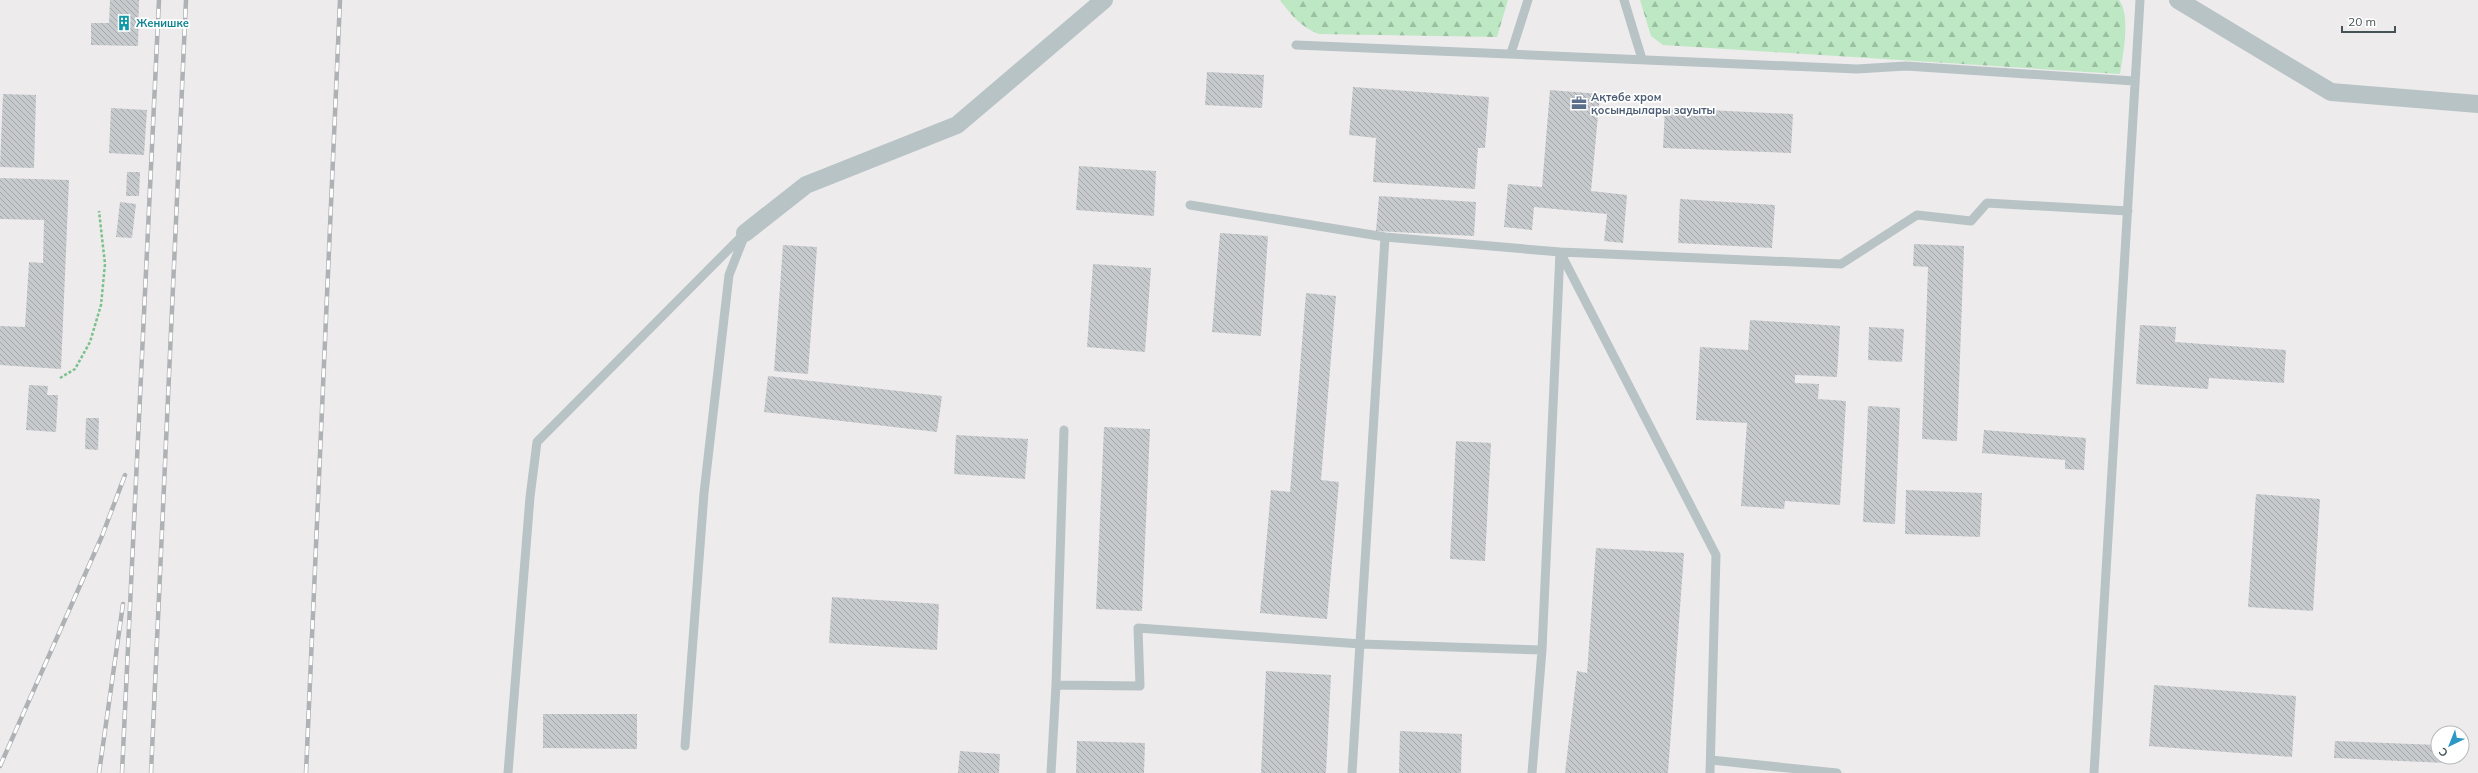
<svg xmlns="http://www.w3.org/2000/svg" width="2478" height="773" viewBox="0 0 2478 773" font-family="Mulish,sans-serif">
	<defs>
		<pattern id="forest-firs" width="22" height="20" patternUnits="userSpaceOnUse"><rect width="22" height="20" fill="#bde8c3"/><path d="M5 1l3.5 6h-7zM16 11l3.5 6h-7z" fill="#9bbfa1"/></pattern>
		<pattern id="building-back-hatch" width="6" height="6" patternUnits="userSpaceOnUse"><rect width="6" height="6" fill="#c6cacd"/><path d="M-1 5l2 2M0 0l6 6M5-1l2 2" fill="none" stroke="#a3a7a9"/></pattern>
	</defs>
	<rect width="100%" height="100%" fill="#eeebec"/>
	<!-- forest -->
	<path fill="url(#forest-firs)" d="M1280,0H1508L1497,37L1319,34C1302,28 1291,15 1280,0Z
		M1640,0H2119C2131,15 2123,55 2120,74L1663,45L1651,36Z"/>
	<!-- building -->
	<path fill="url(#building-back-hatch)" d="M110,0H139L138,46L91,45V23H109Z
		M1207,72L1264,75L1262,108L1205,105Z
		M1353,87L1489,97L1485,148H1478L1475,189L1373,182L1376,138L1349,135Z
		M1550,90L1600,94L1591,191L1627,195L1623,243L1604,241L1607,214L1534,207L1532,230L1504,227L1508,184L1542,187Z
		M3,94L36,95L34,168L0,167Z
		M111,108L147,110L144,155L109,153Z
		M1665,108L1793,114L1791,153L1663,148Z
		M1079,166L1156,171L1154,216L1076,210Z
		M127,172H140L139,196H126Z
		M0,178L69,180L61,369L0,365V326L25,327L29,262L43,263L44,220L0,219Z
		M1379,196L1476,202L1474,236L1376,231Z
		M1680,199L1775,205L1772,248L1678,243Z
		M120,202L136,204L132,238L116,237Z
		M1220,233L1268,236L1261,336L1212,332Z
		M1914,244L1964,246L1957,441L1922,439L1928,267L1913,266Z
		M783,245L817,247L808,374L774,371Z
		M1093,264L1151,268L1145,352L1087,347Z
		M1306,293L1336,296L1321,480L1339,482L1327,619L1260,613L1271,490L1290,492Z
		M1750,320L1840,326L1837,377L1795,375V383L1819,384L1818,399L1846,401L1840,505L1785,501L1784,509L1741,506L1747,423L1696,420L1700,347L1748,350Z
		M2140,325L2176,327L2175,342L2286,350L2284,383L2209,378L2208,389L2136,384Z
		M1869,327L1904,329L1902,362L1868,360Z
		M768,376L942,396L937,432L764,412Z
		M29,385L48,386L47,395H58L56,432L26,430Z
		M1868,406L1900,408L1895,524L1863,522Z
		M86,418H99L98,450L85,449Z
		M1104,427L1150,429L1142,611L1096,609Z
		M1984,430L2086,438L2084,470L2065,469V460L1982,453Z
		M956,435L1028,439L1025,479L954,474Z
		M1456,441L1491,443L1485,561L1450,559Z
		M1906,490L1982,493L1980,537L1905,534Z
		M2256,494L2320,499L2313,611L2248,607Z
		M1596,548L1684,553L1668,773H1565L1577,671L1587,673Z
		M832,597L939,604L937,650L829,643Z
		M1266,671L1331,675L1326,773H1261Z
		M2154,685L2296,696L2292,757L2149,746Z
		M543,714H637V749L543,748Z
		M1400,731L1462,734L1461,773H1399Z
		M1077,741L1145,743L1144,773H1076Z
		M2335,741L2438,745V757H2446V763L2334,758Z
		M960,751L1000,754L999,773H958Z"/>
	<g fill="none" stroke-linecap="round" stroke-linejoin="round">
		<!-- path -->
		<path stroke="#7ac18c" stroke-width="2.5" stroke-dasharray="3 2" stroke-linecap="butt" d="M60,378L75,369L90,342L101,305L105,264L99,211"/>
		<!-- lane -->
		<path stroke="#b8c3c6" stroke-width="9" d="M1624,0L1642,59
			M1296,45L1857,69L1906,66L2134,81
			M1511,53L1528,0
			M1190,205L1385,237
			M1056,685L1064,430
			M685,746L704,493L729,275L744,237
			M1711,760L1837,773
			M508,773L530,497L537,442L745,233
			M1051,773L1056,685L1140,686L1138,628L1361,644L1542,650L1560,252L1841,264L1917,215L1971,221L1987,203L2128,211
			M1352,773L1385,237L1560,252L1716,555L1710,773
			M1532,773L1542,650
			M2094,773L2140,0"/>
		<!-- street -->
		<path stroke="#b8c3c6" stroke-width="18" d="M2178,0L2331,92L2478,104
			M745,233L806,185L957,125L1104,0"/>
		<!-- rail casing -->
		<g stroke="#aeb2b5" stroke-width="4.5">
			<path id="rail" d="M0,766L102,536L125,475
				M99,773L123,604
				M122,773L159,0
				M151,773L186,0
				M306,773L340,0"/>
		</g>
		<!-- rail -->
		<use href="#rail" stroke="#fff" stroke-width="3" stroke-dasharray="9" stroke-linecap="butt"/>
	</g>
	<!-- icons -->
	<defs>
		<g id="building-bare" transform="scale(1.2)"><path d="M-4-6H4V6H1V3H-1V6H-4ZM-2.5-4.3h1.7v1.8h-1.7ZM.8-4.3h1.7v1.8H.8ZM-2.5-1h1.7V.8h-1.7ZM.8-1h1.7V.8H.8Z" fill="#0f9aa8" stroke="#fff" stroke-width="2.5" paint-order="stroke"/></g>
		<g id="office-bare" transform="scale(1.2)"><path d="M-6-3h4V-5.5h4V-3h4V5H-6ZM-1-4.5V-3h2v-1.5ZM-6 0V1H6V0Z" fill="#5c6f8a" stroke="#fff" stroke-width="2.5" paint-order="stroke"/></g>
	</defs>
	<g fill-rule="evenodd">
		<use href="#building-bare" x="124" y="23"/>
		<use href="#office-bare" x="1579" y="103"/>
	</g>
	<g text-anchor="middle" stroke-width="3.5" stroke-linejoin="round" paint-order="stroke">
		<!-- culture labels -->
		<g font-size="11" font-weight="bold" fill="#0d838f" stroke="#fff" text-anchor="start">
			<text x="136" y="27">Женишке</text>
		</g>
		<!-- service labels -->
		<g font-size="11" font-weight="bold" fill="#4e5e75" stroke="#fff" text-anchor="start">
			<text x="1591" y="101">Ақтөбе хром<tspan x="1591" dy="13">қосындылары зауыты</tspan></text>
		</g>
	</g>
	<!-- north arrow -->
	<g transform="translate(2450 745) rotate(223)"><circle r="19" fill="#ffffff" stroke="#b5babb"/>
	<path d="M0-3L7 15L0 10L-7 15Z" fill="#2d97c6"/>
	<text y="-6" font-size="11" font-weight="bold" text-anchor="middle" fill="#465356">С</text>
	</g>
	<!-- scale -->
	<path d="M2342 26v6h53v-6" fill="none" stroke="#465356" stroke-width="2"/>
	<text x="2348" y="26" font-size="12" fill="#465356" stroke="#ffffff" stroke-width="3" paint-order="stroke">20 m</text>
</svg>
